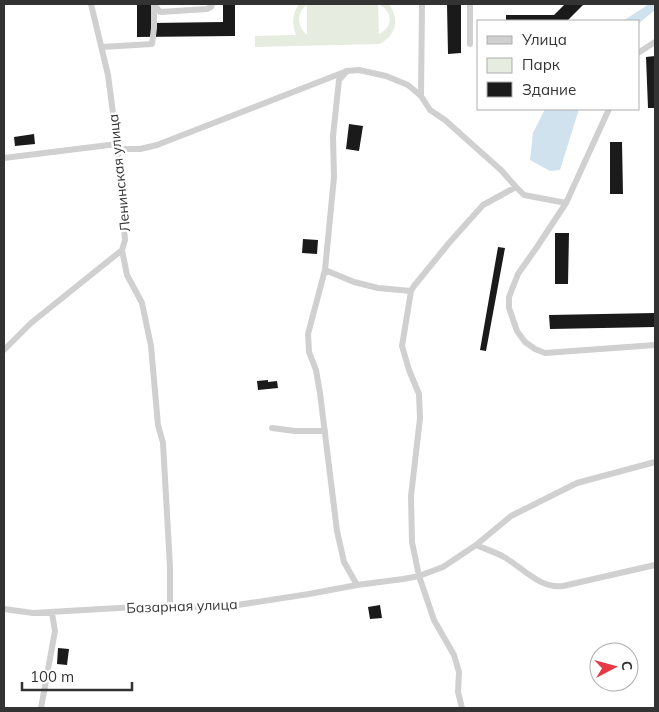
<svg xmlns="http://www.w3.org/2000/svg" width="659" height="712" viewBox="0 0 659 712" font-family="Mulish,sans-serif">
	<rect width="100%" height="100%" fill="#fff"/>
	<!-- green -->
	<path fill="#e6ecdf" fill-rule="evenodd" d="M299,4H378L379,34C394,27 393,11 378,4H389C400,20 396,36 379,44L255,47V36L296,35C292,24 292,14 299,4ZM307,5V35C297,26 296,12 307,5Z"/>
	<!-- water -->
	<path fill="#cfe2ee" d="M649,4H655V10L638,24V21H623Z
		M545,109H579L560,170L550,171L530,160L533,133Z"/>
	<!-- building -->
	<path fill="#1a1a1a" d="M137,4H152V23L223,22V4H235V36L137,37Z
		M447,4H461V53L448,54Z
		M565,4H584L567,21H506V15H554Z
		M655,56V108H648L646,57Z
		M349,124L363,126L359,151L346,149Z
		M34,134L35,144L15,146L14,137Z
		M610,142H622L623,194H610Z
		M555,233H569L568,284H555Z
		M303,239L318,240L317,254L302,253Z
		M498,247L505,248L486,351L480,350Z
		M655,313V327L550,329L549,315Z
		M268,380V382L277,381L278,388L258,390L257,381Z
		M380,605L382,618L370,619L368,607Z
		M58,648L69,649L67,665L57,664Z"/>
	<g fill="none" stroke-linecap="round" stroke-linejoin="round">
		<!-- minor -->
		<path stroke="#d0d0d0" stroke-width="6" d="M470,4V44
			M155,5L157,8L160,12L207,9L211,7L212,4
			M102,47L152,44L154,28V4
			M638,53L655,42
			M347,71L339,80L333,136L334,177L325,270L308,334L309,352L316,370L320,393L337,531L344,562L357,585
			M421,96L422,4
			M609,109L566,203L537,247L518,274L509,297V308L517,331L525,342L535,349L545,353L655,345
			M118,149H140L157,145L347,71L359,70L386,76L408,85L421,96L430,110L445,120L474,146L501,170L516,187
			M4,158L117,144
			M122,250L127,275L142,303L151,346L158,425L163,443L170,567V605
			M325,270L354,282L378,288L411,291
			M4,350L31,323L122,250L125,240L117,144L108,75L91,4
			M272,428L295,431H325
			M476,545C485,549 495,552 504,557C523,568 540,589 563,586L655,565
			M4,609L33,613L170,605L218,608L309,594L357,585L403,579L419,576L443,567L476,545L511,516L577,483L655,462
			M41,708L55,631L52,613
			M462,708L458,692L459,672L454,655L434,620L419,576L412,542L411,496L420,418L419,394L409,370L402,346L411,291L414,286L449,243L483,205L516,187L524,195L566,203"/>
	</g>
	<g text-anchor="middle" stroke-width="5" stroke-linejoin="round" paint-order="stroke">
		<!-- street labels -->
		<g font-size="14" fill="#333" stroke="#fff">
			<text transform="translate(119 173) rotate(-96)" y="5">Ленинская улица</text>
			<text transform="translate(182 606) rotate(-2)" y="5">Базарная улица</text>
		</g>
	</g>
	<!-- border -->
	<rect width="659" height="712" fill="none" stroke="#333333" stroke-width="10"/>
	<!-- legend -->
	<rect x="477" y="20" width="162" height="90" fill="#ffffff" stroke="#adadad"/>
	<rect x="487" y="36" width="25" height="8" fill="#d0d0d0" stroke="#adadad"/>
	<text x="522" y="45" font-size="15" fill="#333333">Улица</text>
	<rect x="487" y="58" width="25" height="15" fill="#e6ecdf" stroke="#adadad"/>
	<text x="522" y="70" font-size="15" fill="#333333">Парк</text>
	<rect x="487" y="82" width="25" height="15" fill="#1a1a1a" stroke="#adadad"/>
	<text x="522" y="95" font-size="15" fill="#333333">Здание</text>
	<!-- north arrow -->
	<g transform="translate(614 667) rotate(84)"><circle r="24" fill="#ffffff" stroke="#adadad"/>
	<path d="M0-4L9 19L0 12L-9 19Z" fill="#e63946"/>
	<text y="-8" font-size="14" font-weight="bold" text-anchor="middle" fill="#333333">С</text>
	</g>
	<!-- scale -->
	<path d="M22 682v8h110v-8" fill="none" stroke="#333333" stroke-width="2.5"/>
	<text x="30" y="682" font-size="15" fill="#333333" stroke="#ffffff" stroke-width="4" paint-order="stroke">100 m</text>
</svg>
